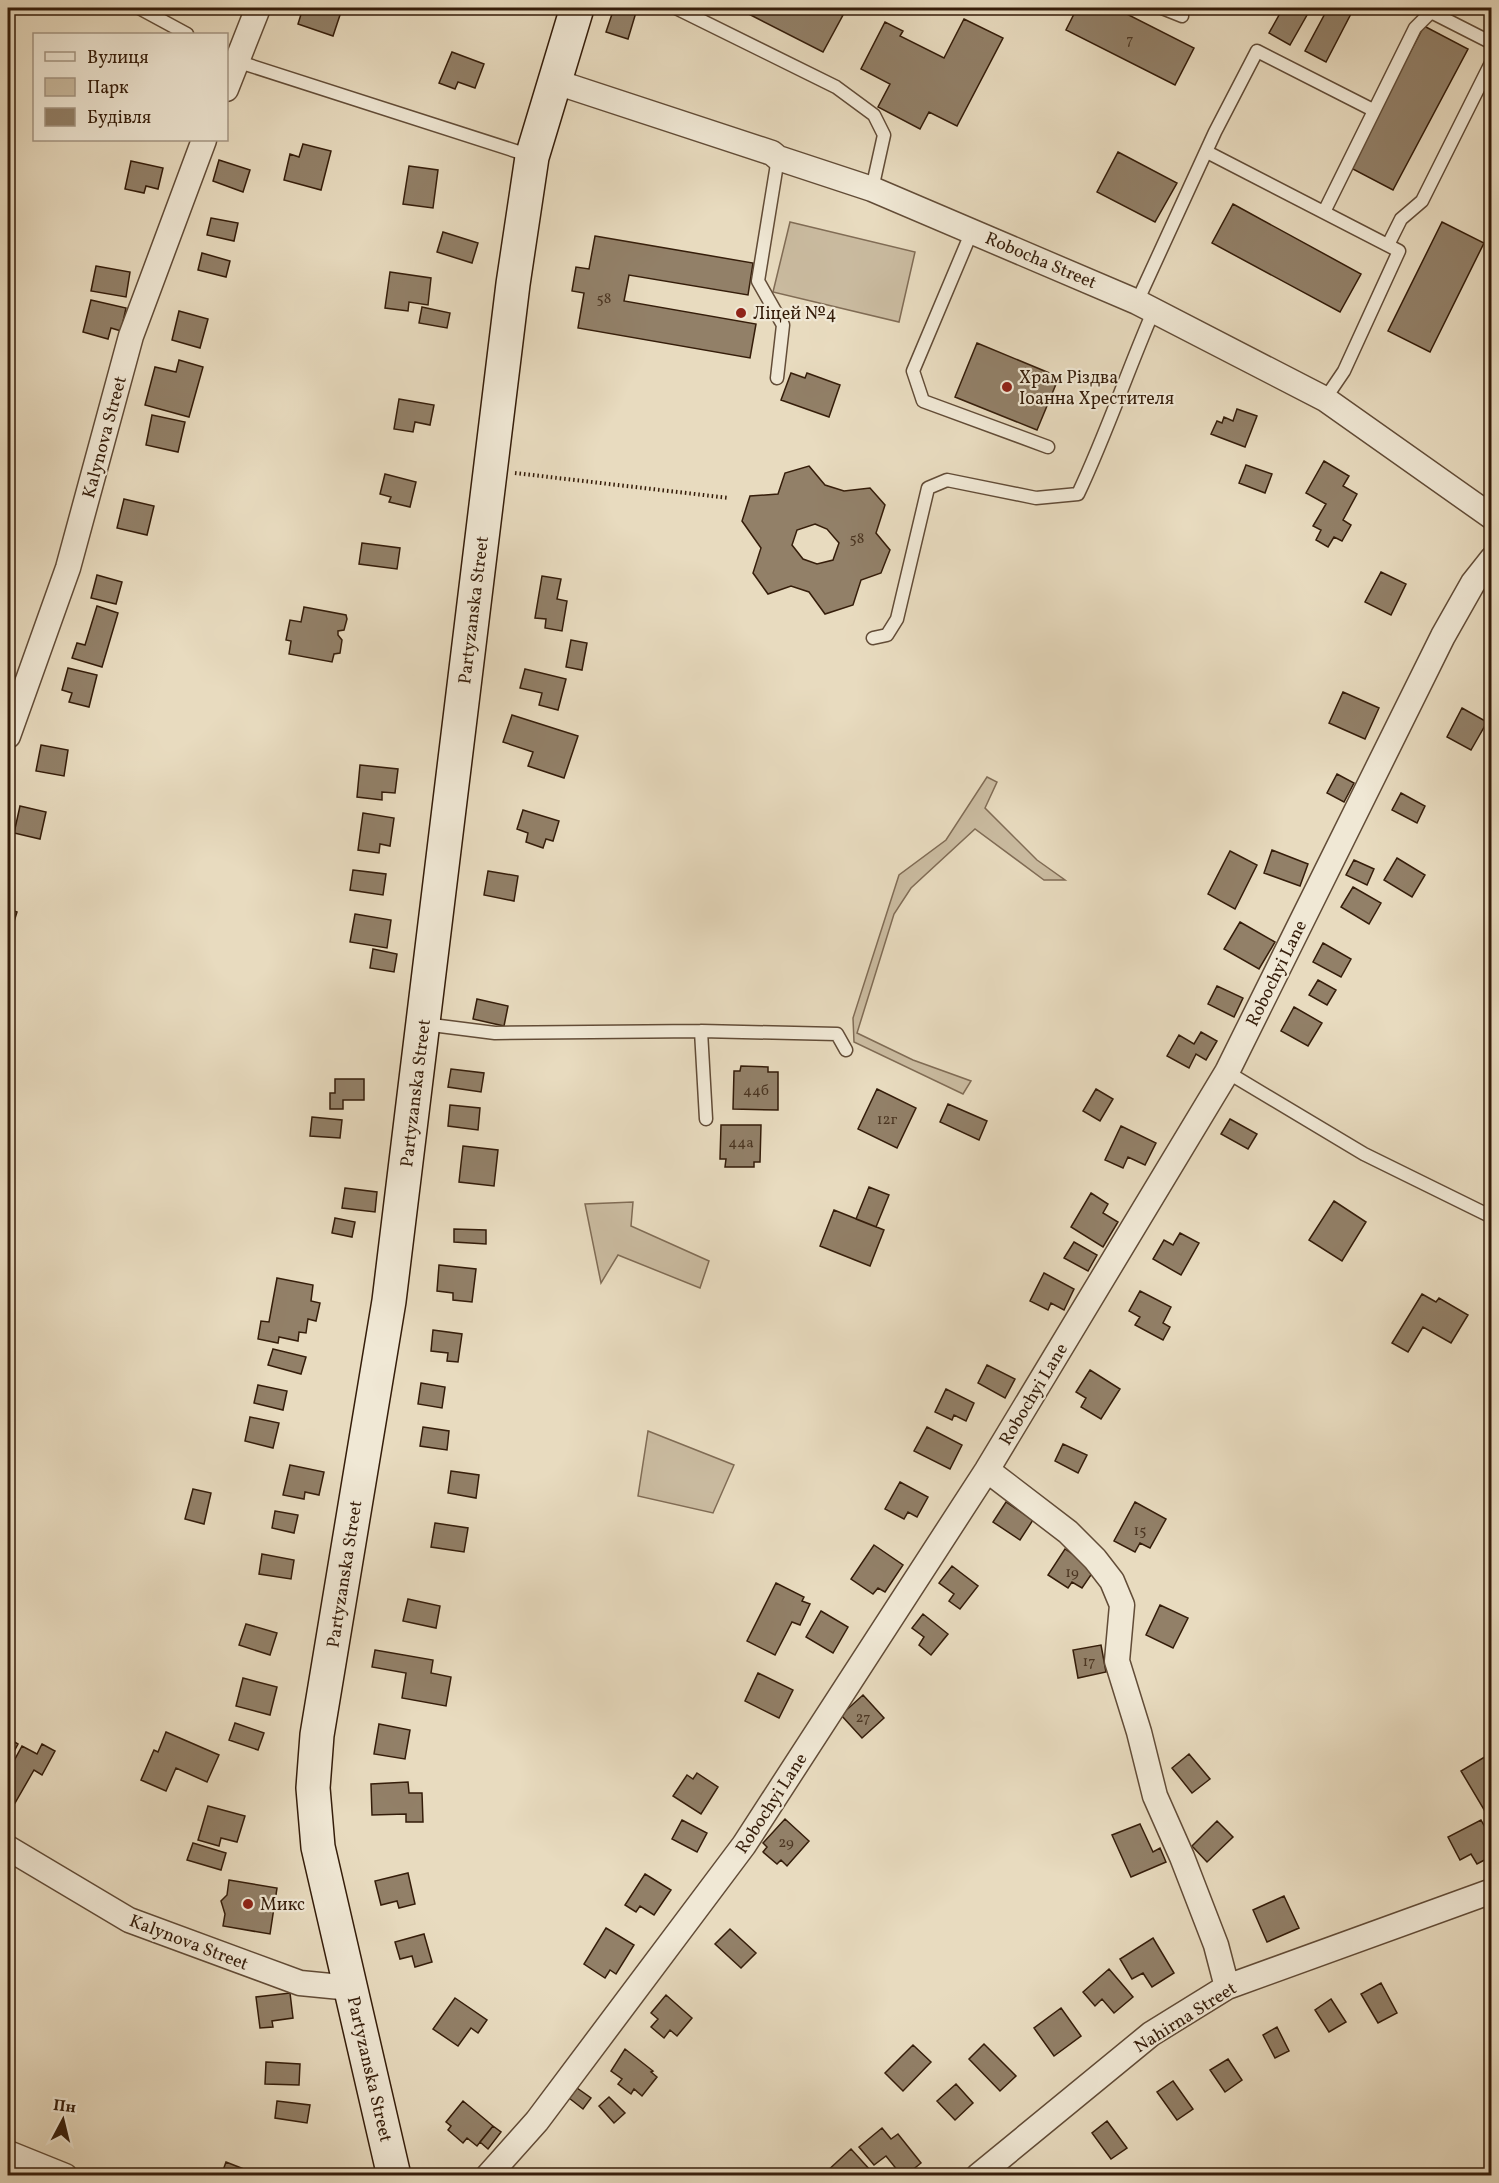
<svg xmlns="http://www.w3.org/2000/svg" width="1499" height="2183" viewBox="0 0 1499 2183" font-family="Vollkorn,serif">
	<rect width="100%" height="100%" fill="#e8dbbf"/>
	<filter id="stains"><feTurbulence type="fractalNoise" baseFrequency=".00333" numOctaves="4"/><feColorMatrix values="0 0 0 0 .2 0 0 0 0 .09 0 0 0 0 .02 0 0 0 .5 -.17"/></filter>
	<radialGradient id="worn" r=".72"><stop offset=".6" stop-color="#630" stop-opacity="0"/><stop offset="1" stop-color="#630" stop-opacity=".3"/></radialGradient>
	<!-- green -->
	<path fill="#cabba0" stroke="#806c55" stroke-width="1.5" d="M790,222L915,252L899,322L773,292Z
		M987,777L997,782L985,808L1037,860L1065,880H1044L975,829L911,888L894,914L857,1033L913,1060L971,1081L963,1094L854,1042L853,1018L899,875L946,840Z
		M633,1202L631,1226L709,1261L700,1288L618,1255L601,1283L585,1204Z
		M648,1431L734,1465L713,1513L638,1496Z"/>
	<!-- building -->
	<path fill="#928068" stroke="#351d0a" stroke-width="1.5" fill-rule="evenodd" d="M303,8H328L341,12L333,36L298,24Z
		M614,8L637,9L628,39L606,32Z
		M737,8H828L843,15L823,52Z
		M1077,8H1115L1194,48L1175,85L1066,30Z
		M1283,8H1311L1290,45L1269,33Z
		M1328,8H1354L1326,62L1305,51Z
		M964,19L1003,38L957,126L929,112L920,129L878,107L890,84L861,69L885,22L903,31L900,36L944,58Z
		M1424,26L1468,49L1393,190L1349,167Z
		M452,52L484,64L475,88L458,82L455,89L439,83Z
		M303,144L331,151L321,190L284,180L290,154L299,157Z
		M1118,152L1177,183L1155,222L1097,192Z
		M219,160L250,170L243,192L213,181Z
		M131,161L163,168L158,189L146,186L144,193L125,189Z
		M409,166L438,170L433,208L403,204Z
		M1233,204L1361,274L1340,312L1212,243Z
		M211,218L238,223L234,241L207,235Z
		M1442,222L1484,243L1430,352L1388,331Z
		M443,232L478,243L472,263L437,252Z
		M595,236L753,263L748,295L629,275L624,301L756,324L750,358L578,328L584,293L572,291L576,267L589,269Z
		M202,253L230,261L226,277L198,270Z
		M96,266L130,272L126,297L91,291Z
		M390,272L431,278L428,305L409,302L408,311L385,308Z
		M91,300L126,308L121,331L111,328L108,339L83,332Z
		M422,307L450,313L447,328L419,323Z
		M179,311L208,319L200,348L172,340Z
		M977,343L1059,377L1037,430L955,397Z
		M179,360L203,367L189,417L145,405L155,367L176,372Z
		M791,373L805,378L807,373L840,385L829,417L781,400Z
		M399,399L434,405L430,425L415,422L413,432L394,429Z
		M1237,409L1257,416L1245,447L1211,434L1217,421L1222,423L1224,417L1233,421Z
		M152,415L185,422L178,452L146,445Z
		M1324,461L1349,476L1343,486L1357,494L1343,520L1351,525L1342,541L1334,537L1328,547L1316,540L1321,530L1313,526L1326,504L1306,493Z
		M1246,465L1272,474L1265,493L1239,483Z
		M809,466L825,485L844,491L870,488L885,505L876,533L890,550L881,573L861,580L853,605L825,614L809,592L791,586L768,594L753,573L761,548L742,521L750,496L778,494L785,473ZM815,524L827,529L839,543L833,560L817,564L803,559L792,545L797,530Z
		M385,474L416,482L410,507L389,502L391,497L380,494Z
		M124,499L154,506L147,535L117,528Z
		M362,543L400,548L397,569L359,564Z
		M1381,572L1406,584L1391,615L1365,602Z
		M97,575L122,582L116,604L91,598Z
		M542,576L561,579L557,599L567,601L562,631L545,628L546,619L535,618Z
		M97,606L118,613L102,667L72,658L77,643L85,645Z
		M304,607L346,615L347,619L344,630L338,631V635L342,640L340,653L334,654L332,662L289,654L291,641L286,640L290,620L301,622Z
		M571,640L587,643L582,670L566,667Z
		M68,668L97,675L89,707L69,702L72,693L62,690Z
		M525,669L566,679L558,710L539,705L542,693L520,688Z
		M1343,692L1379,708L1365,739L1329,723Z
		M1462,708L1487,722L1471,750L1447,737Z
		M512,715L578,736L564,778L528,766L533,752L503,742Z
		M41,745L68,750L64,776L36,771Z
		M360,765L398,769L395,793L382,792V800L357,797Z
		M1337,774L1354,783L1344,802L1327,793Z
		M1401,793L1425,806L1417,823L1392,810Z
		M20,806L46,812L40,839L14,833Z
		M523,810L559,821L553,841L546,839L543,848L526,842L528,833L517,829Z
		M363,813L394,818L390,846L380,844L379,853L358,850Z
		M1272,850L1308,864L1300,886L1264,873Z
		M1230,851L1257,865L1235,909L1208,894Z
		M1397,858L1425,875L1412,897L1384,880Z
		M1354,860L1374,869L1367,885L1346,875Z
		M353,870L386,874L383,895L350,890Z
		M488,871L518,876L514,901L484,895Z
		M1353,887L1381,903L1369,924L1341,907Z
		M8,909L17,912L12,928L8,927Z
		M355,914L391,920L387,948L350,942Z
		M1240,922L1275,942L1259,969L1224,949Z
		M1323,943L1351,959L1341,977L1313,962Z
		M373,949L397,954L394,972L370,968Z
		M1318,980L1336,990L1327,1005L1309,995Z
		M1217,986L1243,998L1234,1017L1208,1004Z
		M477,999L508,1006L504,1026L473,1019Z
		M1294,1007L1322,1023L1308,1046L1281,1031Z
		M1201,1032L1217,1041L1206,1060L1196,1054L1189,1068L1167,1056L1179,1035L1194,1044Z
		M741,1066L768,1067V1072H778V1110L733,1109L734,1071H740Z
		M451,1069L484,1073L481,1092L448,1087Z
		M335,1079H364V1100H343V1109H330V1093H335Z
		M877,1089L916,1108L897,1148L858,1129Z
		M1096,1089L1113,1099L1100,1121L1083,1111Z
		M948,1104L987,1121L979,1140L940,1122Z
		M450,1105L480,1108L478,1130L448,1126Z
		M312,1117L342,1120L340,1138L310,1136Z
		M1230,1119L1257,1134L1248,1149L1221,1134Z
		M721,1125H761L760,1162H754V1167H725L726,1159H720Z
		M1121,1126L1156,1143L1145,1165L1128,1157L1123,1168L1105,1160Z
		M463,1146L498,1150L494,1186L459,1182Z
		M869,1187L889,1195L876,1227L856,1219Z
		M345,1188L377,1192L375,1212L342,1208Z
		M1091,1193L1108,1204L1103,1213L1118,1222L1103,1247L1071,1227Z
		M1334,1201L1366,1222L1342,1261L1309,1240Z
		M834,1210L884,1230L870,1266L820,1246Z
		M335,1218L355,1222L352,1237L332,1233Z
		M454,1229L486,1230V1244L454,1242Z
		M1180,1233L1199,1243L1181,1275L1153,1259L1164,1240L1173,1245Z
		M1074,1242L1097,1255L1088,1271L1064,1258Z
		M439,1265L476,1269L472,1302L453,1300V1293L437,1291Z
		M1044,1273L1074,1289L1064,1310L1051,1303L1048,1310L1030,1301Z
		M277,1278L313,1285L311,1301L320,1303L316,1321L308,1319L306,1333L299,1332L298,1341L279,1337L278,1343L258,1339L261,1321L269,1322Z
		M1140,1291L1171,1307L1163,1323L1170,1327L1163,1340L1135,1325L1140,1317L1129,1311Z
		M1422,1294L1436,1302L1439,1298L1468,1315L1451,1343L1423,1327L1408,1352L1392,1343Z
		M433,1330L462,1334L458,1362L447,1361L448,1353L431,1351Z
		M273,1349L306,1357L301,1374L268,1365Z
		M987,1365L1015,1379L1005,1398L978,1383Z
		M1090,1370L1120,1389L1101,1419L1081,1407L1086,1398L1076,1392Z
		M421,1383L445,1387L442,1408L418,1404Z
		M258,1385L287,1391L283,1410L254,1403Z
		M946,1389L974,1403L966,1421L954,1415L952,1420L935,1412Z
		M250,1417L279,1423L273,1448L245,1441Z
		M423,1427L449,1431L447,1450L420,1446Z
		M927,1427L962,1445L950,1469L914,1451Z
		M1063,1444L1087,1455L1078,1473L1055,1461Z
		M290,1465L324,1472L319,1495L305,1492L304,1499L283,1495Z
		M451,1471L479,1475L476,1498L448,1493Z
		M900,1482L928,1497L917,1517L908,1512L904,1519L885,1509Z
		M193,1489L211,1493L204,1524L185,1519Z
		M1006,1502L1033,1520L1020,1540L993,1522Z
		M1135,1502L1166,1519L1150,1548L1140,1543L1135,1552L1114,1541Z
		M275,1511L298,1515L294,1533L272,1528Z
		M435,1523L468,1528L464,1552L431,1547Z
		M874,1545L903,1565L885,1592L878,1588L873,1594L851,1579Z
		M1065,1549L1095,1569L1082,1588L1072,1582L1068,1588L1048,1575Z
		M262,1554L294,1560L291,1579L259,1574Z
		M952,1566L978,1586L960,1609L949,1601L954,1594L939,1583Z
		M776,1583L804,1597L802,1601L810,1604L800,1625L792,1622L775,1655L747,1641Z
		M408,1599L440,1606L436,1628L403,1621Z
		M1160,1605L1188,1618L1173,1648L1146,1635Z
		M821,1611L848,1627L833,1653L806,1637Z
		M923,1614L948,1634L931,1655L919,1645L924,1637L912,1628Z
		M246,1624L277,1633L270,1655L239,1645Z
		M1101,1645L1106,1672L1078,1678L1073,1650Z
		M375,1650L433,1660L431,1673L451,1677L446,1706L402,1698L406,1673L372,1667Z
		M758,1673L793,1690L779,1718L745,1701Z
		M243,1678L277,1687L270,1715L236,1706Z
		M863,1695L884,1718L862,1738L841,1715Z
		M235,1723L264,1733L258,1750L229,1740Z
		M379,1724L410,1730L405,1759L374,1754Z
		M166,1732L219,1755L207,1782L176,1768L166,1791L141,1780L154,1750L158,1752Z
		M8,1738L18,1744L8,1762Z
		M42,1744L55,1751L42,1775L34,1770L15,1803L8,1799V1772L22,1746L37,1754Z
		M1189,1754L1210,1779L1192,1793L1172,1768Z
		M1488,1755L1492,1761V1809L1486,1813L1461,1771Z
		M697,1773L718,1787L701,1814L673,1796L687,1775L693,1779Z
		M408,1782L409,1793H422L423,1822H406V1814L372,1815L371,1784Z
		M208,1806L245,1816L237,1842L221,1838L219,1846L198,1840Z
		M785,1819L809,1841L787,1866L781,1860L777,1864L763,1852L767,1847L763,1843Z
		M682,1820L707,1833L697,1852L672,1839Z
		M1481,1820L1492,1840V1856L1477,1864L1471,1854L1460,1860L1448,1837Z
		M1217,1821L1233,1837L1207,1862L1192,1846Z
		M1140,1824L1153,1852L1160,1848L1166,1862L1131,1877L1112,1835Z
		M193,1843L226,1853L221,1870L187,1860Z
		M408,1873L415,1904L399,1908L397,1901L381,1905L375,1881Z
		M645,1874L671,1890L654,1915L640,1906L636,1912L625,1905Z
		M229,1880L277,1888L270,1934L223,1926L225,1914L221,1901L227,1895Z
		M1284,1896L1299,1928L1267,1942L1253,1910Z
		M606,1928L634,1945L616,1974L610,1970L605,1978L584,1964Z
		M730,1929L756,1953L741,1968L715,1944Z
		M424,1934L432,1962L415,1967L412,1956L400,1959L395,1942Z
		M1153,1938L1174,1973L1152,1987L1143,1973L1132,1979L1120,1959Z
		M1109,1969L1133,1997L1114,2013L1102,1999L1095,2006L1083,1992Z
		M1381,1983L1397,2013L1378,2023L1361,1994Z
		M290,1993L293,2018L272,2021L273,2027L260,2028L256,1997Z
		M666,1995L692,2018L677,2036L670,2030L664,2038L651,2027L658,2019L651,2013Z
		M455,1998L487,2020L478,2033L471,2028L458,2046L433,2029Z
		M1331,1999L1346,2022L1329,2032L1315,2010Z
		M1061,2008L1081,2036L1054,2056L1034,2028Z
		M1277,2027L1289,2051L1275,2058L1263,2035Z
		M984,2044L1016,2076L1000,2091L969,2059Z
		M913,2045L931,2062L903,2091L885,2073Z
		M625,2049L653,2071L651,2072L657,2077L642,2096L634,2089L631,2094L618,2084L622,2079L611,2071Z
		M1228,2059L1242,2080L1225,2092L1210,2070Z
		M266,2062L300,2064L299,2085L265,2084Z
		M1173,2081L1193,2109L1177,2120L1157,2092Z
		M956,2084L973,2103L955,2120L937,2101Z
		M577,2088L591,2098L583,2109L569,2098Z
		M609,2097L625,2113L614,2123L599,2106Z
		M277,2101L310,2105L307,2123L275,2118Z
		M463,2101L493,2126L477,2146L467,2138L463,2143L448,2130L451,2126L446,2122Z
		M1107,2121L1127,2148L1111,2159L1092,2133Z
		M493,2126L501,2132L488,2149L480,2142Z
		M882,2128L891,2139L898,2134L921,2163L905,2176H902L886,2156L874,2165L859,2147Z
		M851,2149L871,2171L866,2176H828L825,2173Z
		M226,2162L254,2173L253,2176H221Z"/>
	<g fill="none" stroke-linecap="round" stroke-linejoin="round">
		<!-- lane casing -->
		<g stroke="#624c37" stroke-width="15">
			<path id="lane" d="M139,8L187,34
				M676,8L836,87L874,115L884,135L872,189
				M1162,8L1182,16
				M233,60L531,156
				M1207,152L1399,251L1344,371L1325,399
				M1324,212L1415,28L1431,12L1492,43
				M972,231L913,371L923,401L1048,447
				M1388,245L1401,219L1422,201L1492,61
				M1137,302L1215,132L1257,51L1373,110
				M777,378L783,325L758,281L778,158
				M873,638L887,635L897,619L928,488L947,480L1036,498L1078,494C1106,435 1127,372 1153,312
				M424,1024L495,1033L701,1031L837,1034L846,1050
				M701,1031L706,1119
				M1227,1072L1364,1154L1492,1217"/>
		</g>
		<!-- street casing -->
		<g stroke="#624c37" stroke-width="27">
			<path id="street" d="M553,81L772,153L778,158L872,189L1137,302L1325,399L1492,517
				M226,89L258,8
				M8,736L68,568L131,336L204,140
				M987,1470L1068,1532L1095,1559L1112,1581L1122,1605L1117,1661L1139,1732L1155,1796L1182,1857L1216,1945L1227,1987
				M8,1848L129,1920L300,1983L351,1988
				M8,2153L65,2176
				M488,2176L537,2121L744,1845L987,1470L1227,1072L1443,636L1473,583L1492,559
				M978,2176L1151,2034L1227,1987L1492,1891"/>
		</g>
		<!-- secondary casing -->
		<g stroke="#351d0a" stroke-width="36">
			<path id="secondary" d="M394,2176L318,1847L313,1788L317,1735L389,1301L513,284L532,157L577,8"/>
		</g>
		<!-- path -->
		<path stroke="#351d0a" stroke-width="4" stroke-dasharray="1.5 3" stroke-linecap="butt" d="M515,473L729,498"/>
		<!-- lane -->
		<use href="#lane" stroke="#f0e8d5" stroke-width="12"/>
		<!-- street -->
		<use href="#street" stroke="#f0e8d5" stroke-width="24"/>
		<!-- secondary -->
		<use href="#secondary" stroke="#f0e8d5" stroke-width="33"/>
	</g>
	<!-- markers -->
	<g fill="#8f2418" stroke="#f0e8d5" stroke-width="2">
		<circle cx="741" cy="313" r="6"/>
		<circle cx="1007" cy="387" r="6"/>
		<circle cx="248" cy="1904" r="6"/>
	</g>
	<g text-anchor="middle" stroke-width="4.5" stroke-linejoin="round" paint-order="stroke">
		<!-- number labels -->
		<g font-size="15" fill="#4c3622">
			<text x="1130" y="44">7</text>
			<text x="604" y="303">58</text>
			<text x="857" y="543">58</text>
			<text x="756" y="1095">44б</text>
			<text x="887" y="1124">12г</text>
			<text x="741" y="1147">44а</text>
			<text x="1140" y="1535">15</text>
			<text x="1072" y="1577">19</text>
			<text x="1089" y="1666">17</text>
			<text x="863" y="1722">27</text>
			<text x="786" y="1847">29</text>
		</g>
		<!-- street labels -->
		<g font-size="18" fill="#351d0a" stroke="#f0e8d5">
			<text transform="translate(1041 260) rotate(23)" y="6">Robocha Street</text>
			<text transform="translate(104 437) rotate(-75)" y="6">Kalynova Street</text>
			<text transform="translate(473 610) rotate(-83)" y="6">Partyzanska Street</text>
			<text transform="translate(1276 973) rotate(-64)" y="6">Robochyi Lane</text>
			<text transform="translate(415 1093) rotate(-83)" y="6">Partyzanska Street</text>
			<text transform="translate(1033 1394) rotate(-59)" y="6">Robochyi Lane</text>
			<text transform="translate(344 1574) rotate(-81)" y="6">Partyzanska Street</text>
			<text transform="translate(771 1803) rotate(-57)" y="6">Robochyi Lane</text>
			<text transform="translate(189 1942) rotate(21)" y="6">Kalynova Street</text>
			<text transform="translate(1185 2017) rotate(-32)" y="6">Nahirna Street</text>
			<text transform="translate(370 2069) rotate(77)" y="6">Partyzanska Street</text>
		</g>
		<!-- poi labels -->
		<g font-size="18" fill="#351d0a" stroke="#f0e8d5" text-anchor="start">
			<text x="753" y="319">Ліцей №4</text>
			<text x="1019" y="383">Храм Різдва<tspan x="1019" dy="21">Іоанна Хрестителя</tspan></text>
			<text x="260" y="1910">Микс</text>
		</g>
	</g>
	<!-- margin -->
	<rect width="1499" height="2183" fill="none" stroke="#e8dbbf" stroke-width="30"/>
	<rect x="9" y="9" width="1481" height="2165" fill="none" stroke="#351d0a" stroke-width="3"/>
	<rect x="15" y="15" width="1469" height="2153" fill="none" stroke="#351d0a" stroke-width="1.5"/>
	<!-- legend -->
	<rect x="33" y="33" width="195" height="108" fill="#f0e8d5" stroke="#a59784" stroke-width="1.5"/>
	<rect x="45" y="52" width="30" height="9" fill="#f0e8d5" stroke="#a59784" stroke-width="1.5"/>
	<text x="87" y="63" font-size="18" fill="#351d0a">Вулиця</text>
	<rect x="45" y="78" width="30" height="18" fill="#cabba0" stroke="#a59784" stroke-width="1.5"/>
	<text x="87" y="93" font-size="18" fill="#351d0a">Парк</text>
	<rect x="45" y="108" width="30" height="18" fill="#928068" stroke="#a59784" stroke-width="1.5"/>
	<text x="87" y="123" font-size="18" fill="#351d0a">Будівля</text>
	<!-- north arrow -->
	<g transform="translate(63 2120) rotate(7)" stroke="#f0e8d5" stroke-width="4.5" paint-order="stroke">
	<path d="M0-4.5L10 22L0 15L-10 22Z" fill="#351d0a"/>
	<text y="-9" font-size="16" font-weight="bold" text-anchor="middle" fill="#351d0a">Пн</text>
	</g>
	<rect width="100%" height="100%" filter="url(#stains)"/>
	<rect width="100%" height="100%" fill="url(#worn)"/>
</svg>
